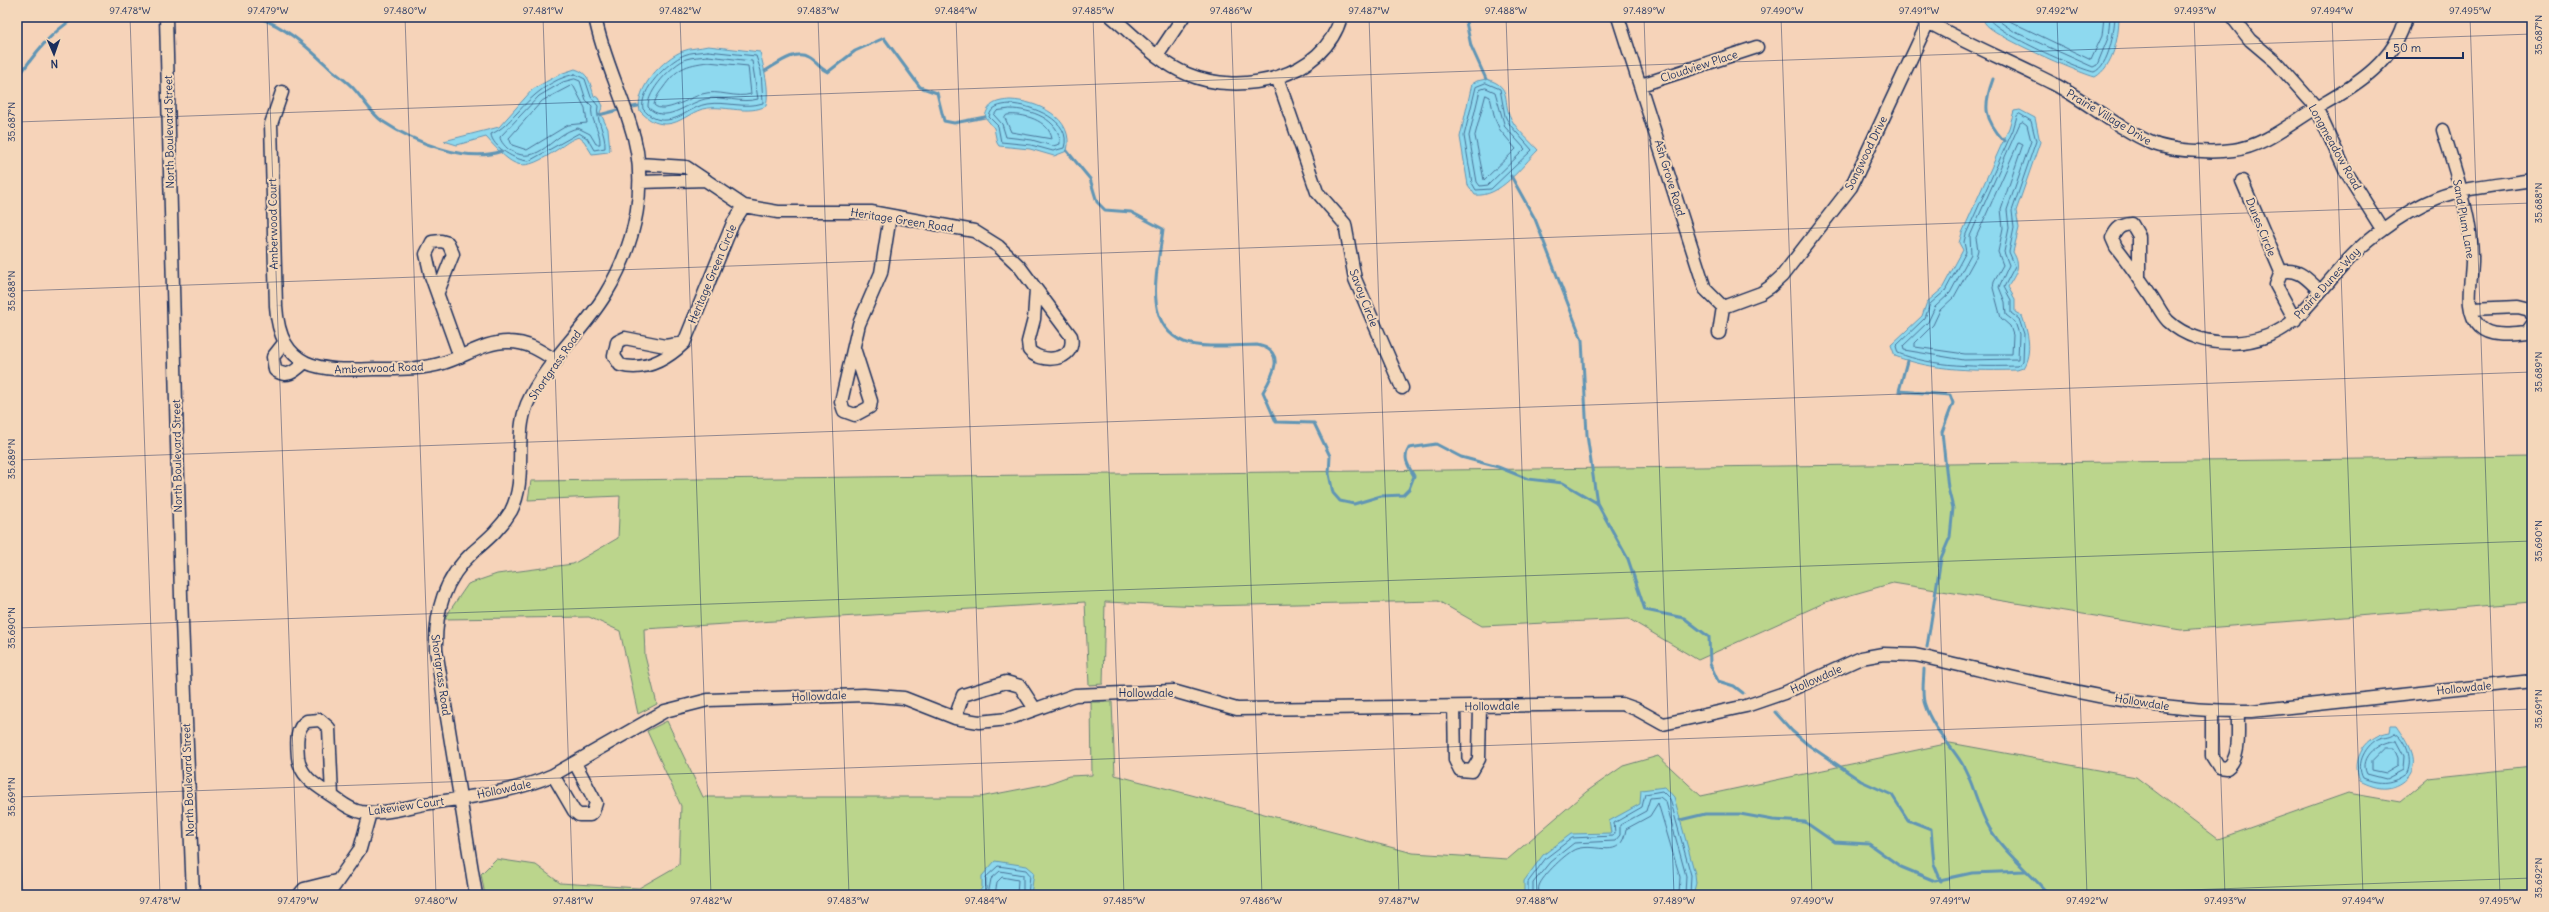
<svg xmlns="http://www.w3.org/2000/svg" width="2549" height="912" viewBox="0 0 2549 912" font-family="Delius,sans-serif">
	<rect width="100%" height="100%" fill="#f6d3b9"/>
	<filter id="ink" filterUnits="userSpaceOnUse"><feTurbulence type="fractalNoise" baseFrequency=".025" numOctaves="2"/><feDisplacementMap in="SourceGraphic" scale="8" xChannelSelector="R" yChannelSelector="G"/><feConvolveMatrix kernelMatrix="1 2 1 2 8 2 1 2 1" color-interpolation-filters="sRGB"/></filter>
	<g filter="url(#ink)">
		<!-- green -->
		<path fill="#bbd58c" stroke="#6b8275" d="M2532,457V602L2181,630L1893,583L1826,602L1698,660L1629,619L1482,626L1438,601L1203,606L1105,602L1103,684L1089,685L1085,602L644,629L645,656L657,704L638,714L620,631L589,617L444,619L468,584L497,574L573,564L618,538L620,496L528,500L531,481Z
			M1091,702H1112L1115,775L1413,853L1508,859L1586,792L1623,766L1658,756L1701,796L1950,743L2136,777L2218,839L2348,793L2400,802L2429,778L2532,767V895H485L481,874L496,859L536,865L560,883L639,888L679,865L681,806L647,731L667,721L703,797H980L1047,784L1069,776L1092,775Z"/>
		<!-- water -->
		<path fill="#8ed9ef" stroke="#6095b5" d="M1984,17H2119C2119,37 2113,67 2095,77C2079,73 1991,35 1985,23C1984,23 1984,17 1984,17Z
			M708,46L760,52C764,69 770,89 766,106C748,115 727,106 708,108C693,109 681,124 666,124C654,124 648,119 640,111C634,89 664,58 683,51C690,48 700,48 708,46Z
			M575,69C589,73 590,83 594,96L599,98L603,106L600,112L608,129L610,150L608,152L592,154L584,141L579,137C571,139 564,145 558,149C521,174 515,169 486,137L457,145L444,141L499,127L533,89L560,74Z
			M1486,79C1515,87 1500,102 1513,122C1519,132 1530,141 1538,150C1522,166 1500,198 1475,195L1468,185L1460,137L1472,84L1477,81Z
			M1010,100C1038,101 1075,118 1067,151L1054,156L1030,149L999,146L997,143L994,128L985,117C988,103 997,101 1010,100Z
			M2020,110L2035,118L2040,142L2016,211L2019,228L2013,252C2022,267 2016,273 2008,287L2015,299V312L2022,316C2028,332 2033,352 2023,368L2017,370C1978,371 1932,371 1895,356L1891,345L1922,316L1927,302L1942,289L1963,250L1959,243L1962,233L2009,128L2014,111Z
			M2391,726H2397C2403,735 2409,743 2412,753C2418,771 2405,786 2387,788C2378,789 2368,785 2360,781C2350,758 2367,735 2390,732Z
			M1665,787L1674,797L1695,874L1696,883L1693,895H1524V881L1543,855L1571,834L1611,833L1609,821L1640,804L1641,790Z
			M995,861L1027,866L1034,872L1031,895H977L982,888V876Z"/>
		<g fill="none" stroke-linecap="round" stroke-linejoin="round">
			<!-- shore -->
			<path stroke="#497398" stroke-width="1" d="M1988,17C1990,30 2078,69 2094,72C2109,66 2114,32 2115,17
				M1993,17L2015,32L2093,67L2097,65L2108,38L2110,17
				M2001,17L2091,60L2102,36L2104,17
				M708,51L756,56L761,71L763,103C744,109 726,101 707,104C693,106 681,119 667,120C657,121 650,117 643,109C639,90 668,62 684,55C691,52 700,52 708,51Z
				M708,56L752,61L758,99C741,104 722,95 705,99C685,104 665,125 648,107C647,91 672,65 686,59C692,57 701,57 708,56Z
				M708,62L748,66L751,94C736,99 718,89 702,94C689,98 664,115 654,105C655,99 659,93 663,88C677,68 685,65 708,62Z
				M575,74L585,79L591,97L598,106C595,119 606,133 605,148L594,150L587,138L579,133L529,161C516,161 492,147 491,134C503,129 508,122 517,113C533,95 551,79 575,74Z
				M575,79L580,81L586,100L592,106C589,119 601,130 600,144H596L590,134L578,128C552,133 540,167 511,151C506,148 500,141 500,137L539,96L563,82Z
				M1486,83L1500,89L1505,116L1510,125L1532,150L1491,189L1476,190L1472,183L1464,136L1476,87Z
				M573,85L585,108L587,123L568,125L527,150L512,145L509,138L542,101Z
				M1486,88L1495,92L1505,127L1525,149L1488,185L1480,186L1477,182L1469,136L1480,90Z
				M1486,95L1490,97L1495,119L1500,130L1516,149L1484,180L1475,136Z
				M1010,104C1031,105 1073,120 1064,148L1053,151L1031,145L1001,142L998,126L989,117C991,106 1000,105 1010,104Z
				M1010,109C1030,109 1061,119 1060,144L1053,146L1032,140L1006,137L1002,124L994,115L997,111Z
				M2020,114L2031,121L2036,141L2012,211L2014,228L2009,252L2015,266L2004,287L2011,300V313L2019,319L2024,334L2023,361L2017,366C1981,367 1932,367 1898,353L1896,346L1925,318L1930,304L1945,291L1966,252L1964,242L1966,234L2013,130L2017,116Z
				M1007,115C1023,113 1049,120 1052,139L1011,132L1005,118Z
				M2023,122L2027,125L2031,141L2007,210L2009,228L2004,252L2009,265L1999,287L2005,302L2006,315L2015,322L2019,334L2018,359L1964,360L1904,350L1903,346L1928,322L1935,307L1950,293L1971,254L1970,236L2020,123Z
				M2019,142L2023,144L2001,209L2003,228L1998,252L2003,265L1994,281L1993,288L2001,318L2010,326L2013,335L2012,354H1965L1915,347V343L1933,325L1940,310L1954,297L1976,257L1978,250L1976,238Z
				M2395,733C2407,740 2413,760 2407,773C2393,784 2380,785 2363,778C2355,764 2366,744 2380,738C2386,736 2391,737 2395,733Z
				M2396,741L2404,756L2403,770L2386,779L2367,774C2358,757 2381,740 2396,741Z
				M2385,748H2394L2398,758V766L2386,773L2372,770V761Z
				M982,895L986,889V877L998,866L1026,870L1030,875L1028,895
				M988,895L991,879L1000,871L1023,875V895
				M995,895L997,882L1002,877L1018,880L1017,895
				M1528,895V882L1546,858L1572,838L1613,836L1615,833L1614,823L1642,807L1645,794L1662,791L1670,799L1691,875L1690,895
				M1533,895V883L1550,862L1574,843L1615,841L1620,835V825L1646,811L1650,798L1660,797L1666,802L1686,876L1685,895
				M1539,895C1539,892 1538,888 1539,886C1542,876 1567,852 1576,849C1597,842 1621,862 1626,829L1650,816L1658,803L1680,877L1679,895"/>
			<!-- stream -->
			<path stroke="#6095b5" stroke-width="3" d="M257,17C289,28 309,49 333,71C340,77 348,82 354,89C363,99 371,113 382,121C412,141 466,164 502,151
				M1465,17L1471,46L1486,79
				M765,71C776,65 795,49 808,57C816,61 820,69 828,72L855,51L884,38L920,87L937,93L944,121L954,123L985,117
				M17,79C34,54 50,33 76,17
				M1993,79C1983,106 1984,119 2004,141
				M628,108L638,106
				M599,115L622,109
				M1067,151L1090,179L1097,202L1105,210L1131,212L1163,229C1159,266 1140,323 1184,342C1202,349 1237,345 1257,345C1287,351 1273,375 1263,392L1276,422L1314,423L1330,456L1329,474L1333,493L1340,501L1354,504L1381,496L1403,495L1409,489L1414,476C1409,467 1402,458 1409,448L1436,444L1461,457L1498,467L1528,479L1563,483L1597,503
				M1511,176L1535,219L1582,340L1587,435L1597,503L1628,559L1645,610L1684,618L1709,637L1710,664L1718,681L1734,686L1743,693
				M1907,361L1899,391L1950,395L1953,403L1942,432L1948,488L1953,508L1950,537L1941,558L1927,647
				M1924,669C1924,679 1921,695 1925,705C1932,727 1949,743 1961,762C1974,782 1977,808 1990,829C2006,855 2030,872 2049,895
				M1775,712L1792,731L1807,744L1861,781L1892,795L1908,820L1931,829L1934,864L1941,881
				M1680,820L1705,814H1740L1773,820L1805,822L1834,842L1869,844L1901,867L1935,881L1972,873L2025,871"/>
			<!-- street casing -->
			<g stroke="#1b2f5e" stroke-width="15">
				<path id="street" d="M166,17L181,596L193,895
					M1112,17C1136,37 1158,62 1187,74C1241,97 1324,78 1341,17
					M1618,17L1705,289L1723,307L1719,333
					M1919,17C1962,42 2009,61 2054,84C2088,102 2117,128 2152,143C2170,151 2213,153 2233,150C2267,146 2294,120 2323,104C2358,84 2396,60 2406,17
					M2232,17L2250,40L2276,62L2316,107L2345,170L2382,229
					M1157,56L1183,17
					M1277,77L1317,192L1345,224L1355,279L1402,388
					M1641,85L1757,47
					M282,92L271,124L276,306C280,371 320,371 374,369C397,369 420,370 443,363C464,357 486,341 509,342C528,342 541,351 556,361
					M2443,130C2454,167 2472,219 2472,257C2473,278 2462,310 2480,327C2491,338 2514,334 2527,333L2532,326
					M639,164L686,167L744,206L778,212H871L974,231L998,246L1019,266L1036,289L1034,319L1028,342L1029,350C1040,364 1077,362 1071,336L1036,289
					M2242,181L2281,272L2276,285L2295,320
					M640,182L706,180
					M2281,272C2299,267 2308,280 2320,291
					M2139,278V236L2132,224C2120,225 2117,228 2112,238L2116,247C2128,262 2139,278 2150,294C2156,302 2161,314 2168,321C2201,352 2265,349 2296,318C2326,289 2347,254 2382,230C2398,218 2419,205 2437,198C2466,187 2501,185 2532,180
					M438,292L453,254L448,243L441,241L432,242L426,254L431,276L460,357
					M1723,307L1761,293L1770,287L1782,276L1851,187L1928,22
					M2471,309L2518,307L2530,310L2532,315
					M284,343L273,357L275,370C288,379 295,371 305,362
					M684,343L665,346L625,338L617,342L614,356L620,365C645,372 666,360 684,343L733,223L744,206
					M854,348L871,401L870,407L855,415L844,411L841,402L859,324L881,273L890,216
					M1454,707L1455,760L1460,770L1472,771L1479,759L1480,706
					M2212,712V756L2219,767L2227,768C2242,757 2237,728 2238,711
					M955,718L963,695L1006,682L1020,686L1035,709
					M553,775L574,811L579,815H590L593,812L596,803L575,763
					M332,796L329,728L320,720L307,721C295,728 297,744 298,757C300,777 317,786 332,796C341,802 350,810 361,812C381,815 404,808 424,804C468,797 512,793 553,775L665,711L708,700L864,695L904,698L955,718L979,722L1008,719L1075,695L1173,691L1237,709L1622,704L1636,709L1663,724L1746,706L1784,693L1861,658L1883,654L1915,655C2025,679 2138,713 2252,711L2532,681
					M299,895L304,889L336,881
					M328,895L360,849L370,813
					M476,895L436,650C435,611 444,579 473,552C488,539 501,528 511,511C528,478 513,439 527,404C545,363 582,333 605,295C636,244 650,182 630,124C619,88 602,54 595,17"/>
			</g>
			<!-- street -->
			<use href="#street" stroke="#f4d7ba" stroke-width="12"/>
		</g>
	</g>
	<!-- ticks -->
	<path fill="none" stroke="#1b2f5e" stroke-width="1" stroke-opacity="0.45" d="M130,17L160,895M267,17L298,895M405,17L436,895M543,17L573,895M680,17L711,895M818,17L849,895M956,17L986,895M1093,17L1124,895M1231,17L1262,895M1369,17L1399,895M1506,17L1537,895M1644,17L1674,895M1781,17L1812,895M1919,17L1950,895M2057,17L2087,895M2194,17L2225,895M2332,17L2363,895M2470,17L2500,895M17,122L2532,34M17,291L2532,203M17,460L2532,372M17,628L2532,541M17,730L23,895M17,797L2532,709M2044,895L2532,878"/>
	<g text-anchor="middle" stroke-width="4" stroke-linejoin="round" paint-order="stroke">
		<!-- street labels -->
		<g font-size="11" fill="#1b2f5e" stroke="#f4d7ba">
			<text transform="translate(1699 66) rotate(-18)" y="4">Cloudview Place</text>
			<text transform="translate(2109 117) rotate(31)" y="4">Prairie Village Drive</text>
			<text transform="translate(169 132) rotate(-91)" y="4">North Boulevard Street</text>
			<text transform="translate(2335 147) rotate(61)" y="4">Longmeadow Road</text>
			<text transform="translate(1866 153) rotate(-64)" y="4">Songwood Drive</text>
			<text transform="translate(1670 178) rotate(73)" y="4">Ash Grove Road</text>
			<text transform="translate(2464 219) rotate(80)" y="4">Sand Plum Lane</text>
			<text transform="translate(902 220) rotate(9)" y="4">Heritage Green Road</text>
			<text transform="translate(273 224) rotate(-91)" y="4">Amberwood Court</text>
			<text transform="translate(2261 227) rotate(68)" y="4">Dunes Circle</text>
			<text transform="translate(712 274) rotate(-67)" y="4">Heritage Green Circle</text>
			<text transform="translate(2327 283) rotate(-48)" y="4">Prairie Dunes Way</text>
			<text transform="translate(1364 298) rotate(69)" y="4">Savoy Circle</text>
			<text transform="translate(555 365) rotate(-55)" y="4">Shortgrass Road</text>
			<text transform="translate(379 368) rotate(-2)" y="4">Amberwood Road</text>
			<text transform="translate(177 456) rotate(-91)" y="4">North Boulevard Street</text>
			<text transform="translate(441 675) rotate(82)" y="4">Shortgrass Road</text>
			<text transform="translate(1816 679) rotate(-24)" y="4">Hollowdale</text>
			<text transform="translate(2464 688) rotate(-6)" y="4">Hollowdale</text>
			<text x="1146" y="697">Hollowdale</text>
			<text transform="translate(819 696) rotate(-2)" y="4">Hollowdale</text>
			<text transform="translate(2142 702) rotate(9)" y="4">Hollowdale</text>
			<text transform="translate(1492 706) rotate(-1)" y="4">Hollowdale</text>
			<text transform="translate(188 780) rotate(-92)" y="4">North Boulevard Street</text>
			<text transform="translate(504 789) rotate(-12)" y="4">Hollowdale</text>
			<text transform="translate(406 806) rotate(-8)" y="4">Lakeview Court</text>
		</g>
	</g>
	<!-- margin -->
	<rect width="2549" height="912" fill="none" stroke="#f4d7ba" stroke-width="44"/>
	<!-- north arrow -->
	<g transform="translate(54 54) rotate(178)" stroke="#f4d7ba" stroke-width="3" paint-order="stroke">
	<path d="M0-3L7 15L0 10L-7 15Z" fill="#1b2f5e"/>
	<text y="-6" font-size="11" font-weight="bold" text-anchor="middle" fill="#1b2f5e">N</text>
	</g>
	<!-- scale -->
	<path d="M2387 52v6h76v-6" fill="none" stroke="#1b2f5e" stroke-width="2"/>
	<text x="2393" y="52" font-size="12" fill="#1b2f5e" stroke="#f4d7ba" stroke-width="3" paint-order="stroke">50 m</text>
	<rect x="22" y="22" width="2505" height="868" fill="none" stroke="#1b2f5e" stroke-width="1.5"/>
	<g font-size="10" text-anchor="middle" fill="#1b2f5e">
		<text x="130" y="14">97.478°W</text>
		<text x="268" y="14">97.479°W</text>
		<text x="405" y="14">97.480°W</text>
		<text x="543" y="14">97.481°W</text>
		<text x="680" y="14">97.482°W</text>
		<text x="818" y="14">97.483°W</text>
		<text x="956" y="14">97.484°W</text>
		<text x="1093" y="14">97.485°W</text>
		<text x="1231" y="14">97.486°W</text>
		<text x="1369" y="14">97.487°W</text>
		<text x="1506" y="14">97.488°W</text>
		<text x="1644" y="14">97.489°W</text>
		<text x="1782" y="14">97.490°W</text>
		<text x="1919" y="14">97.491°W</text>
		<text x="2057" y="14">97.492°W</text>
		<text x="2195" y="14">97.493°W</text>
		<text x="2332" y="14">97.494°W</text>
		<text x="2470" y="14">97.495°W</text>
		<text transform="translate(2538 35) rotate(-90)" y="4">35.687°N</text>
		<text transform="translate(11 122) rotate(-90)" y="4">35.687°N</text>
		<text transform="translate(2538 203) rotate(-90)" y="4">35.688°N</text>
		<text transform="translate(11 291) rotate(-90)" y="4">35.688°N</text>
		<text transform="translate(2538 372) rotate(-90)" y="4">35.689°N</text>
		<text transform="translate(11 459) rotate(-90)" y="4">35.689°N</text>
		<text transform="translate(2538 541) rotate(-90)" y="4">35.690°N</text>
		<text transform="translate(11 628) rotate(-90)" y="4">35.690°N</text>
		<text transform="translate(2538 709) rotate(-90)" y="4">35.691°N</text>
		<text transform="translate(11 797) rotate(-90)" y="4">35.691°N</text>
		<text transform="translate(2538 878) rotate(-90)" y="4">35.692°N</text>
		<text x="160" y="904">97.478°W</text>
		<text x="298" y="904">97.479°W</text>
		<text x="436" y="904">97.480°W</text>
		<text x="573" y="904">97.481°W</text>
		<text x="711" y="904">97.482°W</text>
		<text x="848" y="904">97.483°W</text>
		<text x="986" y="904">97.484°W</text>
		<text x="1124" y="904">97.485°W</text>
		<text x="1261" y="904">97.486°W</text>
		<text x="1399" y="904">97.487°W</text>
		<text x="1537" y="904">97.488°W</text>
		<text x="1674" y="904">97.489°W</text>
		<text x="1812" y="904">97.490°W</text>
		<text x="1950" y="904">97.491°W</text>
		<text x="2087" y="904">97.492°W</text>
		<text x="2225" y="904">97.493°W</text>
		<text x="2363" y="904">97.494°W</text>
		<text x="2500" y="904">97.495°W</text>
	</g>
</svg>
